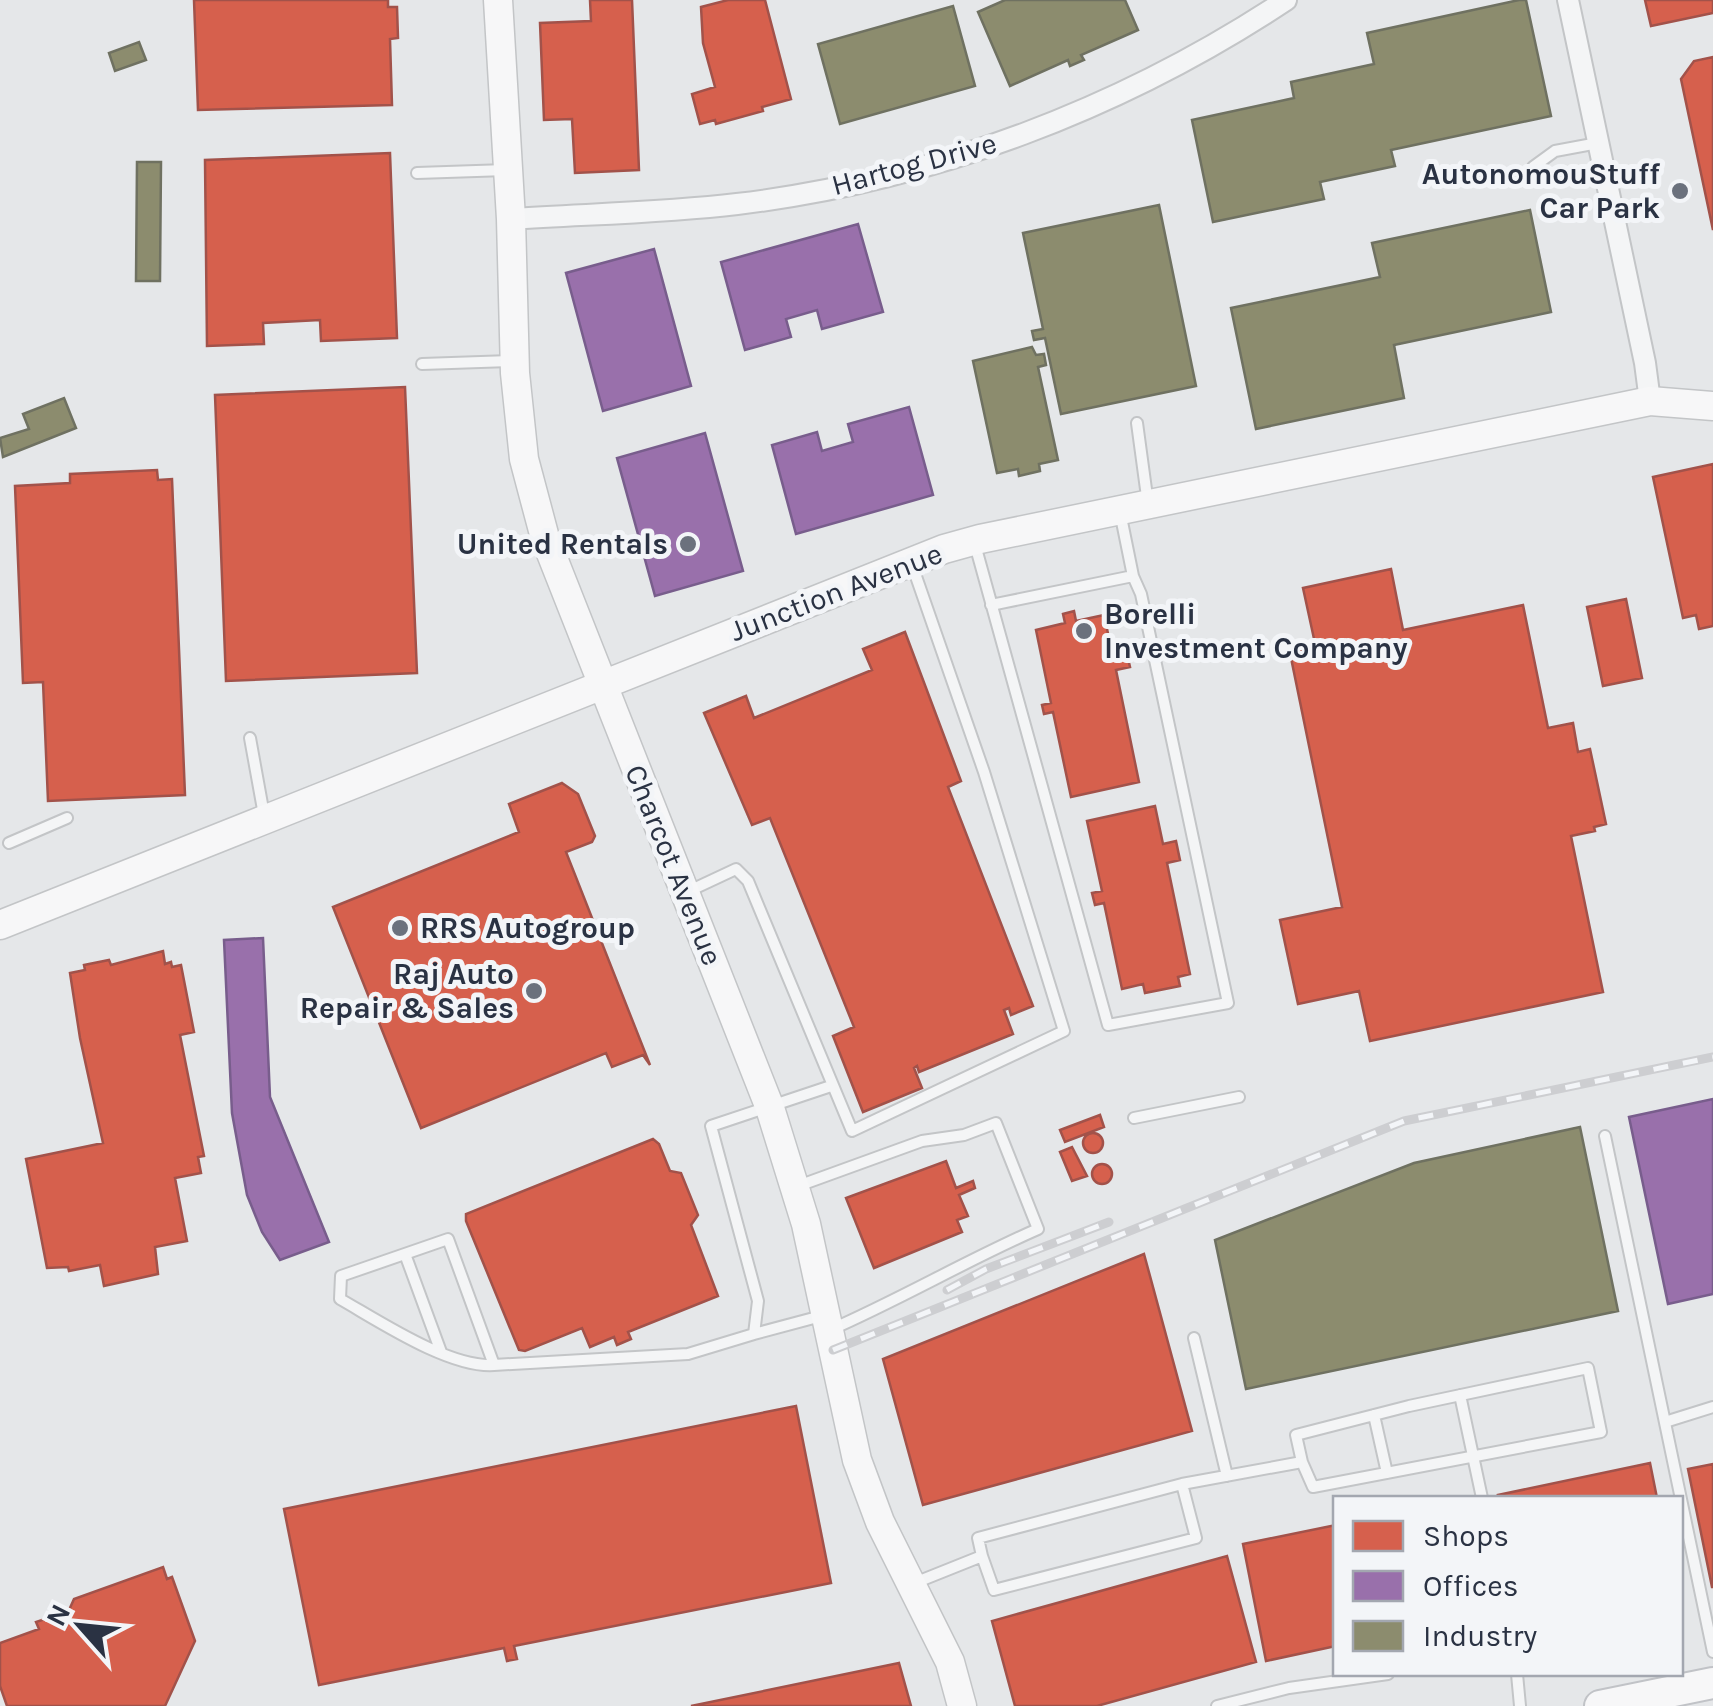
<svg xmlns="http://www.w3.org/2000/svg" width="1713" height="1706" viewBox="0 0 1713 1706" font-family="Karla,sans-serif">
	<rect width="100%" height="100%" fill="#e5e7e9"/>
	<!-- shops -->
	<path fill="#d6604d" stroke="#a2524a" stroke-width="2.5" d="M194,0H388V7H397L398,38L390,39L392,105L198,110Z
		M590,0H632L639,170L575,173L572,119L544,120L540,23L591,21Z
		M728,0H765L791,99L762,107L763,111L716,124L715,120L700,124L692,94L715,87L703,43L701,7Z
		M1645,0H1713V13L1651,26Z
		M1713,57V230L1681,79L1694,61Z
		M390,153L397,338L321,341L320,320L263,323L264,344L207,346L205,160Z
		M405,387L417,673L226,681L215,395Z
		M1713,464V626L1699,629L1696,615L1683,618L1653,477Z
		M157,470L158,480L172,479L185,795L48,801L43,682L23,683L15,486L70,483V474Z
		M1391,569L1403,630L1523,605L1548,728L1573,723L1578,752L1590,749L1606,824L1594,827L1595,831L1571,836L1603,992L1370,1041L1359,991L1298,1004L1280,920L1342,907L1290,653L1316,648L1303,588Z
		M1626,599L1642,678L1603,686L1587,607Z
		M1074,611L1076,621L1104,615L1112,652L1126,649L1130,667L1116,670L1139,782L1071,797L1053,712L1044,714L1042,705L1051,703L1036,630L1065,623L1063,614Z
		M905,632L961,781L948,787L1033,1006L1011,1015L1009,1008L1004,1010L1013,1034L919,1072L917,1066L914,1068L922,1088L863,1112L833,1036L854,1027L770,818L752,825L704,713L746,696L754,718L872,670L863,649Z
		M562,783L578,794L595,836L592,842L566,852L650,1065L643,1055L612,1067L606,1053L421,1128L333,907L519,832L509,804Z
		M1155,806L1163,844L1176,841L1180,860L1167,863L1190,974L1178,977L1180,986L1145,993L1143,984L1122,989L1104,903L1095,905L1092,893L1102,891L1087,821Z
		M163,951L165,964L171,962L172,967L181,965L194,1032L180,1035L204,1156L198,1157L201,1173L175,1178L187,1241L155,1247L158,1274L104,1286L100,1265L69,1271L68,1267L47,1268L26,1159L103,1143L80,1038L70,973L85,970L84,965L109,960L111,965Z
		M1100,1115L1104,1127L1065,1142L1060,1130Z
		M1083 1143a10 10 0 1 1 20 0a10 10 0 1 1-20 0Z
		M653,1139L659,1144L670,1171L681,1173L698,1215L691,1225L718,1296L628,1332L631,1339L617,1345L614,1337L590,1347L582,1328L525,1351L519,1350L466,1221V1214Z
		M1072,1147L1087,1176L1072,1181L1060,1152Z
		M946,1161L956,1188L973,1181L975,1188L959,1195L968,1216L957,1220L962,1232L874,1268L846,1198Z
		M1092 1174a10 10 0 1 1 20 0a10 10 0 1 1-20 0Z
		M1144,1254L1192,1431L923,1505L883,1359Z
		M796,1406L831,1583L514,1646L517,1659L507,1661L504,1648L319,1685L284,1509Z
		M1650,1463L1657,1498H1499L1498,1495Z
		M1713,1464V1587H1712L1688,1469Z
		M1336,1525V1646L1266,1661L1243,1544Z
		M1227,1556L1256,1662L1097,1706H1015L992,1621Z
		M163,1567L167,1579L172,1577L195,1641L165,1706H7L0,1686V1643L39,1629L36,1622L51,1617L54,1623L65,1619L74,1599Z
		M899,1663L911,1706H691Z"/>
	<!-- offices -->
	<path fill="#9970ab" stroke="#785d8c" stroke-width="2.5" d="M858,224L883,312L822,329L817,310L786,319L791,337L745,350L721,262Z
		M654,249L691,386L603,411L566,273Z
		M909,407L933,495L796,534L772,445L817,432L822,451L853,442L848,424Z
		M705,433L743,571L655,596L617,458Z
		M263,938L270,1097L329,1242L280,1260L262,1232L247,1195L232,1113L224,940Z
		M1713,1099V1294L1668,1304L1629,1117Z"/>
	<!-- industry -->
	<path fill="#8c8c6e" stroke="#6f7161" stroke-width="2.5" d="M1005,0H1125L1138,30L1081,55L1084,60L1070,66L1068,60L1010,86L978,12Z
		M1519,0H1526L1551,116L1391,150L1395,166L1320,182L1324,199L1213,222L1192,120L1294,98L1291,82L1374,64L1367,33Z
		M953,6L975,86L840,124L818,44Z
		M139,42L146,60L115,71L109,53Z
		M137,162H161L160,281H136Z
		M1159,205L1196,386L1061,414L1045,338L1034,340L1032,331L1043,329L1023,233Z
		M1530,210L1551,312L1394,345L1404,398L1256,429L1231,308L1380,277L1372,243Z
		M1032,347L1036,355L1044,354L1046,365L1038,367L1058,460L1039,464L1040,471L1019,476L1018,469L997,473L973,361Z
		M64,398L76,428L3,457L0,438L29,429L23,414Z
		M1580,1127L1618,1311L1246,1389L1215,1240L1414,1163Z"/>
	<g fill="none" stroke-linecap="round" stroke-linejoin="round">
		<!-- lane casing -->
		<g stroke="#c3c5c7" stroke-width="14">
			<path id="lane" d="M1533,167L1555,151L1598,143
				M417,173L506,170
				M422,364L513,361
				M1137,423L1148,504
				M974,541L1108,1025L1228,1003L1141,594L1133,576L1120,512
				M991,605L1133,576
				M250,738L264,815
				M9,843L67,818
				M689,891L736,869L748,881L852,1131L1064,1031L984,772L911,562
				M1134,1118L1239,1097
				M1605,1136L1713,1652
				M798,1186L922,1141L964,1135L996,1123L1038,1229C967,1260 901,1299 830,1330
				M405,1254L441,1352
				M754,1334L825,1315
				M1194,1338L1227,1476
				M494,1365L448,1239L341,1276L340,1299C379,1321 449,1368 494,1365L688,1354L754,1334L758,1301L711,1126L831,1086
				M1460,1395L1482,1498
				M1374,1415L1387,1473
				M1665,1422L1713,1407
				M982,1556L978,1538L1182,1484
				M912,1584L982,1556L994,1590L1196,1538L1182,1484L1302,1462L1296,1435L1409,1406L1588,1368L1601,1432L1313,1487L1302,1462
				M1517,1674L1520,1706
				M1217,1706L1289,1688L1388,1674"/>
		</g>
		<!-- street casing -->
		<g stroke="#c3c5c7" stroke-width="24">
			<path id="street" d="M1568,0L1645,363L1650,401
				M511,219C586,214 662,213 737,204C932,181 1123,108 1286,0"/>
		</g>
		<!-- secondary casing -->
		<g stroke="#c3c5c7" stroke-width="31">
			<path id="secondary" d="M498,0L511,219L515,373L524,459L545,538L770,1108L806,1224L857,1460L880,1522L950,1662L962,1706
				M0,925L944,549L980,539L1650,401L1713,406"/>
		</g>
		<!-- primary casing -->
		<g stroke="#c1c3c7" stroke-width="34">
			<path id="primary" d="M1600,1706L1713,1683"/>
		</g>
		<!-- lane -->
		<use href="#lane" stroke="#f4f5f6" stroke-width="10"/>
		<!-- street -->
		<use href="#street" stroke="#f4f5f6" stroke-width="20"/>
		<!-- secondary -->
		<use href="#secondary" stroke="#f7f7f8" stroke-width="28"/>
		<!-- primary -->
		<use href="#primary" stroke="#f7f7f8" stroke-width="30"/>
		<!-- rail casing -->
		<g stroke="#cdced1" stroke-width="9">
			<path id="rail" d="M947,1290L986,1269L1109,1222
				M833,1350L1404,1121L1713,1057"/>
		</g>
		<!-- rail -->
		<use href="#rail" stroke="#f3f5f8" stroke-width="5" stroke-dasharray="15" stroke-linecap="butt"/>
	</g>
	<!-- markers -->
	<g fill="#6b717d" stroke="#f3f5f8" stroke-width="4">
		<circle cx="1680" cy="191" r="10"/>
		<circle cx="688" cy="544" r="10"/>
		<circle cx="1084" cy="631" r="10"/>
		<circle cx="400" cy="928" r="10"/>
		<circle cx="534" cy="991" r="10"/>
	</g>
	<g text-anchor="middle" stroke-width="10" stroke-linejoin="round" paint-order="stroke">
		<!-- street labels -->
		<g font-size="30" fill="#2a3243" stroke="#f3f5f8">
			<text transform="translate(914 164) rotate(-15)" y="10">Hartog Drive</text>
			<text transform="translate(836 592) rotate(-21)" y="10">Junction Avenue</text>
			<text transform="translate(674 865) rotate(68)" y="10">Charcot Avenue</text>
		</g>
		<!-- poi labels -->
		<g font-size="30" font-weight="bold" fill="#2a3243" stroke="#f3f5f8" text-anchor="end">
			<text x="1660" y="184">AutonomouStuff<tspan x="1660" dy="34">Car Park</tspan></text>
			<text x="668" y="554">United Rentals</text>
			<text x="1104" y="624" text-anchor="start">Borelli<tspan x="1104" dy="34">Investment Company</tspan></text>
			<text x="420" y="938" text-anchor="start">RRS Autogroup</text>
			<text x="514" y="984">Raj Auto<tspan x="514" dy="34">Repair &amp; Sales</tspan></text>
		</g>
	</g>
	<!-- legend -->
	<rect x="1333" y="1496" width="350" height="180" fill="#f3f5f8" stroke="#a3a7b0" stroke-width="2.5"/>
	<rect x="1353" y="1521" width="50" height="30" fill="#d6604d" stroke="#a3a7b0" stroke-width="2.5"/>
	<text x="1423" y="1546" font-size="30" fill="#2a3243">Shops</text>
	<rect x="1353" y="1571" width="50" height="30" fill="#9970ab" stroke="#a3a7b0" stroke-width="2.5"/>
	<text x="1423" y="1596" font-size="30" fill="#2a3243">Offices</text>
	<rect x="1353" y="1621" width="50" height="30" fill="#8c8c6e" stroke="#a3a7b0" stroke-width="2.5"/>
	<text x="1423" y="1646" font-size="30" fill="#2a3243">Industry</text>
	<!-- north arrow -->
	<g transform="translate(80 1626) rotate(297)" stroke="#f3f5f8" stroke-width="8" paint-order="stroke">
	<path d="M0-8L18 38L0 25L-18 38Z" fill="#2a3243"/>
	<text y="-15" font-size="28" font-weight="bold" text-anchor="middle" fill="#2a3243">N</text>
	</g>
</svg>
